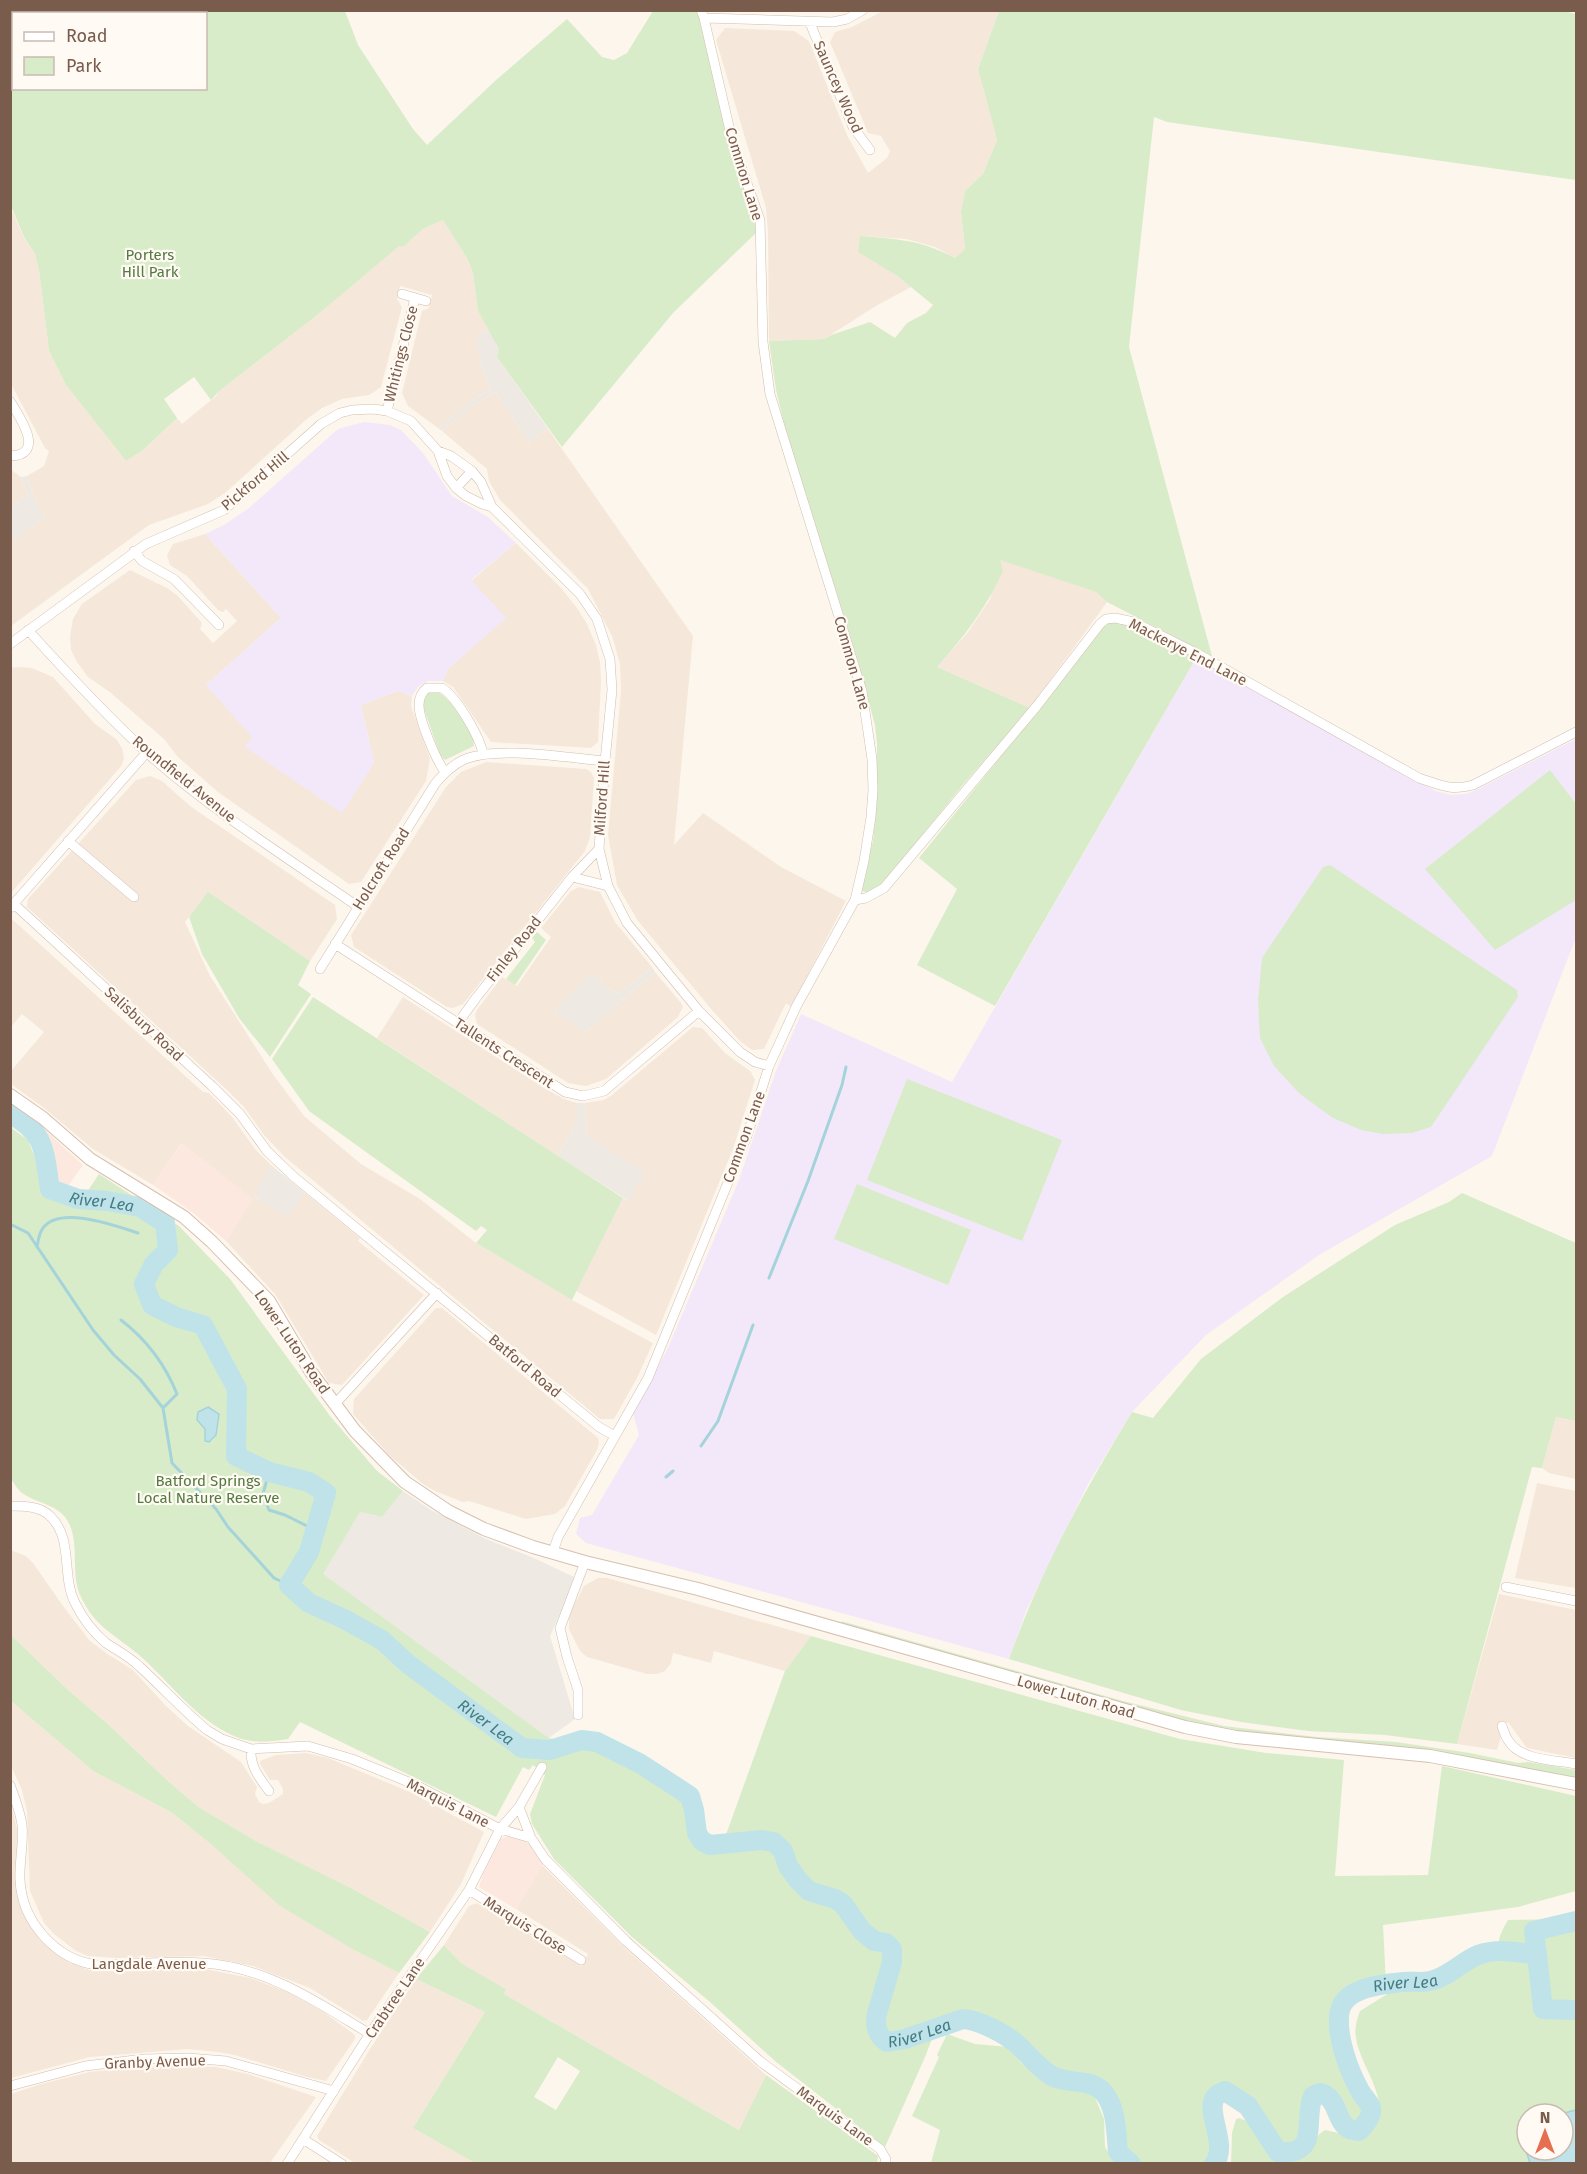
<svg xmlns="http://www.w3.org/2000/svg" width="1587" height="2174" viewBox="0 0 1587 2174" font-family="'Fira Sans',sans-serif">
	<rect width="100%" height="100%" fill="#fdf6ec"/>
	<!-- residential -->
	<path fill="#f5e8da" d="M883,11H999L978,69L997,140L983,174L965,191L961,212L965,249L955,258L935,247L906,239L860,236L896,275L911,287L876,306L824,339L769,341L768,232L766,208L716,40L725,28L794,31L809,41L847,135L868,173L887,158L890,151L881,136L868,133L830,42L835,32L852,27Z
		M10,206L24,238L35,254L39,270L49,351L66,385L126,461L143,450L177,418L182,424L216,396L218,392L316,316L399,245L403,247L423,229L443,220L468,260L473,273L478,311L489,330L477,336L482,368L490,388L470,402L438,428L408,406L402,393L422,311L429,308L432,295L400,286L397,299L402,307L381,387L369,395L342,399L322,408L308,418L225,493L208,504L149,525L11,626V543L45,517L37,506L27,476L44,466L49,451L45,448L11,384Z
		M495,392L529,442L548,429L693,636L674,845L703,813L781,867L846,901L791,1007L786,1003L764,1049L752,1050L740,1041L712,1010L638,921L617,885L608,835L621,691L620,664L612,636L588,589L500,500L489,481L487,469L442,431L468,409Z
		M10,469L21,477L28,494L11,506Z
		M205,534L281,618L206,685L374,763L361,705L398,691L412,696L411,706L430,759L426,781L361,882L349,884L218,792L178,757L164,739L111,693L88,677L77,662L71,650L70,637L73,619L82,604L130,570L167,588L177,595L202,623L200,629L213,643L237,621L226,609L223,612L218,610L187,576L170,565L167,555L173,544Z
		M516,543L561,588L577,608L587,624L596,645L600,662L601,681L598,742L591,748L491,742L453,687L443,681L448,669L505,618L471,581Z
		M999,559L1096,592L1107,602L1030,708L937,667L968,632L990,599Z
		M18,667L32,668L53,677L95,724L116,739L122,748L124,758L122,765L11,893L10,668Z
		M486,762L586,769L591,772L594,778L590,837L585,851L463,1004L453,1008L447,1007L354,947L351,935L446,787L461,772Z
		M150,776L162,781L190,806L335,905L337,919L310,961L208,893L185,922L210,976L272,1073L304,1116L361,1164L420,1199L476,1243L572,1300L653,1343L637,1378L614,1419H600L285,1157L264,1135L244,1107L226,1089L27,907L28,899L136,780Z
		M579,887L600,892L615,922L652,967L619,993L611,990L592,973L554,1011L586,1032L655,972L681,1003L683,1007L678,1017L606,1079L586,1086L568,1083L477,1024L475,1015L477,1010L502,977L517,986L551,937L541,928L571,891Z
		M13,920L203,1092L209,1093L232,1117L255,1149L271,1165L255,1197L287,1216L305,1193L360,1238L358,1241L424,1295L342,1385L329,1383L275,1294L226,1241L252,1199L181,1144L153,1185L93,1149L44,1108L11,1084V1071L44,1032L22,1014L11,1027L10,922Z
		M403,997L544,1088L564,1099L577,1103V1122L558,1156L377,1038Z
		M693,1027L702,1028L725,1053L751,1072L755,1080L733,1149L656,1335L576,1291L623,1198L629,1201L640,1170L587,1136L585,1103L604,1100L612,1095Z
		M442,1308L598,1438L599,1443L597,1450L565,1506L555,1514L526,1519L469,1501L463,1502L435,1491L423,1484L389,1455L353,1414L354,1399L436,1308Z
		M1556,1417L1576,1421V1479L1549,1473L1542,1468Z
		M1537,1483L1576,1491V1588L1515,1578Z
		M10,1550L26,1556L33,1563L63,1606L90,1641L109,1655L133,1670L166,1706L188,1726L241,1762L257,1787L255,1794L259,1802L263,1804L269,1803L283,1794V1789L278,1780H270L260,1764V1761L276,1755L306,1753L328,1758L410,1792L484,1832L461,1884L430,1932L351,1888L256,1841L200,1808L169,1782L110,1726L66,1688L11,1635Z
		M598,1578H607L811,1636L785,1671L714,1651L711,1663L673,1653L671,1663L665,1671L657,1674H647L587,1657L580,1651L569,1629V1615L584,1586Z
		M1499,1594L1576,1610V1758L1527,1748L1508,1722L1500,1725L1502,1733L1497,1750L1457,1744Z
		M11,1701L93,1771L171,1812L212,1845L356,1951L399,1973L367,2020L363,2021L310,1988L253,1966L204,1956L118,1958L88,1956L76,1951L54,1934L44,1923L30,1891L27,1811L22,1790L11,1766Z
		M10,1798L17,1829V1894L27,1919L39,1939L49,1948L70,1963L89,1970L117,1971L205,1969L250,1978L288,1992L322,2011L355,2035V2039L326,2081L307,2077L235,2055L218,2052L188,2049L90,2057L11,2078Z
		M542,1865L623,1946L766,2075L739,2130L504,1994L506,1989L461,1963L444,1945L469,1906L477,1903L581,1966L588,1954L516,1909Z
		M416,1979L485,2012L413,2128L475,2163H355L319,2140L317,2136L370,2049Z
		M179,2066L216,2067L248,2074L316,2097L270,2163H11V2094L41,2084L90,2072L115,2069Z"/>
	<!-- commercial -->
	<path fill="#fde8e0" d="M44,1129L83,1165L63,1193L54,1178Z
		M182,1143L253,1199L226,1241L196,1215L153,1185Z
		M516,1836L531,1845L544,1863L516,1909L479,1887L483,1874L501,1839L508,1836Z"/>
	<!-- industrial -->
	<path fill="#efe9e4" d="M489,330L500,349L497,357L548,429L529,442L495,392L468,409L442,431L438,428L470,402L490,388L482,368L476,336Z
		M27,476L37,506L45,517L11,543V506L28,494L21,477Z
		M652,967L655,972L586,1032L554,1011L592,973L611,990L619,993Z
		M577,1103H585L587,1136L645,1172L629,1201L558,1156L577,1122Z
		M271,1165L305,1193L287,1217L254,1196Z
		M403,1491L431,1510L486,1539L534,1558L576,1578L550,1636L575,1719L549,1738L322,1574L360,1512L382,1517Z"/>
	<!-- education -->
	<path fill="#f3e8fa" d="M364,422L390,425L401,430L423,453L452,496L488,517L516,543L471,580L506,618L448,669L443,681H428L418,687L412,696L398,691L361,705L374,763L342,813L245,747L252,737L206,685L281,618L205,534L224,525L249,508L338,429Z
		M1196,658L1436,791L1451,795L1466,794L1476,790L1576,739V937L1492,1156L1319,1255L1206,1335L1132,1412L1088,1484L1026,1611L1009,1659L586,1543L576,1534L580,1518L592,1515L639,1435L633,1413L668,1348L739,1180L776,1071L801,1014L952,1082Z"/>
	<!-- green -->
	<path fill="#d8ecc9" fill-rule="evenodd" d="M1559,10L1576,14V180L1167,122L1154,117L1129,347L1212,656L1107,602L1096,592L1000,560L1003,571C986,608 964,637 937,667L1030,708L962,786L880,887L868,893L862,891L861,887L873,841L877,800V744L875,725L857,658L786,431L776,390L769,341L824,339L831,335L870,322L895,338L907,323L926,313L933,305L896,275L858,252L860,236C896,239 922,240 955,258L965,249L961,212L965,191L983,174L997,140L978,69L999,11Z
		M10,11H345L358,45L413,129L427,145L495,81L567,19L602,57L614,60L627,53L653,11H701L760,229L673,313L562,447L497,357L499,349L478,311L473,273L468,260L443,220L423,229L403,247L399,246L316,316L218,392L211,400L194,377L164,399L177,418L143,450L126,461L66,385L49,351L39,270L35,254L24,237L11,206ZM14,14H206V88H14Z
		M1113,622L1139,628L1196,658L995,1006L917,965L957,889L919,858L1019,734L1104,625Z
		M431,691C448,690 464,723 473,737L474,746L445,760L440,755L423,706L425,696Z
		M1550,770L1576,804V900L1495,950L1425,869Z
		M1330,865L1517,990L1518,997L1431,1127L1412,1133L1383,1134L1361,1130L1333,1118L1300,1094L1274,1066L1260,1038L1258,1000L1262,958L1323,867Z
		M208,892L310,961L298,985L311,994L270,1057L239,1018L202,954L189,917Z
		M537,932L546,940L515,985L506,979L535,942L532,938Z
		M313,997L623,1198L572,1300L476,1243L487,1230L481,1226L476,1231L309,1111L272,1059Z
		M907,1079L1062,1140L1022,1241L867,1180Z
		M10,1127L28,1140L45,1183L79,1204L99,1174L179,1226L230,1279L330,1416L377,1471L403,1491L382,1517L360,1512L323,1574L549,1738C555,1739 561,1742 567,1742C577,1743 582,1739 594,1742C617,1747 654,1773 674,1786C678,1789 686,1792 689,1796C705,1816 681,1848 723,1843L785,1671L811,1636L1180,1739L1266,1753L1344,1760L1335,1876L1428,1875L1442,1766L1576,1796V1891L1518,1907L1383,1925L1386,1984C1374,1987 1357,1989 1347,1998C1329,2016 1349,2073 1360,2092C1364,2098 1372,2104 1371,2112C1370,2119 1363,2126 1359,2131C1333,2131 1342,2098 1320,2093L1313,2096C1303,2120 1321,2156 1278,2152L1248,2106L1225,2091L1217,2095C1203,2110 1230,2144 1214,2163H1131L1118,2152C1116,2133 1116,2110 1104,2094C1093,2079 1073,2085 1057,2079C1042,2074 1030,2058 1019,2046C1010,2037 979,2019 966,2019C956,2020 945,2026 936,2029L925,2057L885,2147L775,2061L710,2002L632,1937L554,1859L532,1824L530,1814L545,1775L533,1765L529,1770L523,1767L496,1817L300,1722L288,1739C269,1742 252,1744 234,1736C195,1719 169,1681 138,1654C114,1634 95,1627 81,1597C69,1573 82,1539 65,1517C53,1503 36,1503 22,1493C18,1490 14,1483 11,1479Z
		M857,1184L971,1230L948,1285L834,1239Z
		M1462,1193L1576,1243V1421L1556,1417L1542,1468L1532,1467L1457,1744L1385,1735L1308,1731L1241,1722L1181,1710L1009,1659C1040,1572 1084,1491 1132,1412L1153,1418L1201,1359L1283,1297L1395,1225L1449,1202Z
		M841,1621L1123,1701L1224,1726L1316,1737L1396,1742L1470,1753L1518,1763L1528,1762L1576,1770V1778L1243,1733L1172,1719L843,1624Z
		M11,1635L66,1688L110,1726L169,1782L200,1808L256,1841L351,1888L430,1932L399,1973L356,1951L280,1906L212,1845L171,1812L93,1771L11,1701Z
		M1576,1919V2110L1560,2114H1527L1526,2151L1530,2163L1231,2164L1232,2133L1236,2119L1239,2118L1249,2122L1270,2155C1287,2159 1302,2160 1313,2144C1317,2138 1318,2134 1325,2130C1329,2131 1334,2132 1339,2133C1343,2135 1347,2139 1351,2140C1358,2141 1363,2138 1368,2134C1398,2107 1360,2068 1356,2038C1354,2029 1357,2019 1360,2011L1389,1993L1410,1987L1426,1988L1445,1982L1474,1961L1500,1955C1496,1941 1501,1932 1508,1920Z
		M444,1945L461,1963L506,1989L504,1994L739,2130L766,2075L878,2156L877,2163H475L413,2128L485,2012L416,1979ZM558,2057L580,2071L556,2110L534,2097Z
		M947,2034L975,2044L1009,2047L1021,2063L1047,2082L1094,2095L1104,2119L1105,2147L1115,2163H931L940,2130L912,2116L939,2057L937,2055Z"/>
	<!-- water -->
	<path fill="#bfe3e8" stroke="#a5d3da" stroke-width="1.5" d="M208,1407L219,1414L216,1435L209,1442L205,1441V1429L197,1420L198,1412Z
		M1576,2110V2163H1530L1526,2151L1527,2143V2150H1563V2114H1560Z"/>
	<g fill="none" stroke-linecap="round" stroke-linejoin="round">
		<!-- stream -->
		<path stroke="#a5d3da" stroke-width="3" d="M10,1224L28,1233L93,1330L114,1355L140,1379L163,1408L172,1463L216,1509L228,1527L274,1578L289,1585
			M37,1247C38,1241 39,1233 43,1228C60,1205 116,1226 138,1233
			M769,1278L808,1181L842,1085L846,1067
			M121,1320C147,1340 165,1364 177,1394L163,1408
			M701,1446L718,1421L753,1325
			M269,1472L263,1494L269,1510L285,1515L315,1530
			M666,1477L673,1471"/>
		<!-- river -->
		<g stroke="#bfe3e8" stroke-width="20">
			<path id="s1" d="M10,1114C47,1133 44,1153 50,1189L78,1199L107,1201L140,1207L165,1223L168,1250L154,1264L144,1284L152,1305L176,1317L203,1325L237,1389L236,1456L269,1472L309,1482L326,1493L309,1552L289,1585L309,1603L344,1619L382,1640L408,1664L522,1748L550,1750L582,1740L597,1742L641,1764L690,1796L694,1810L697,1833L702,1841L710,1845L762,1840L774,1842L783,1851L788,1866L798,1880L809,1891L835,1899L843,1904L862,1931L874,1941L886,1943L892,1949V1962L876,2017C876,2028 877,2035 887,2042L905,2039L963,2019C979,2020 1006,2034 1018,2045C1029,2055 1038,2068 1052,2076C1068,2085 1091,2077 1104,2093C1117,2109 1116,2133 1118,2152L1131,2164"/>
			<path d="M1537,1955L1534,1931L1576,1921"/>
			<path id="s2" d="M1214,2164C1230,2144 1202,2109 1217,2095L1225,2091L1248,2106L1278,2152C1321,2156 1303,2120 1313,2096L1320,2093C1342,2098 1333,2131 1359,2131C1364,2126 1373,2116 1371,2108C1369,2101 1362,2096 1359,2089C1348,2069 1335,2033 1340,2010C1346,1987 1383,1984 1403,1982C1412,1981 1421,1983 1430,1981C1449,1977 1461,1962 1478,1955C1497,1948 1518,1952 1537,1955L1543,2009L1576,2010"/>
		</g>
		<!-- street casing -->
		<g stroke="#d1beb0" stroke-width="10">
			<path id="street" d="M704,18L833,22L847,19L863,10
				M810,23L853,127L870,150
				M402,294L426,301
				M10,401C19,416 47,455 10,456
				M387,411L415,298
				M438,451L451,456L472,471L481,482L492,507L580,594L597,619L610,659L612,690L605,761L599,849L608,886L627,923L699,1011L740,1052L755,1062L769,1066
				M456,488L472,471
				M134,551L142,561L174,579L219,625
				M28,630C66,672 105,714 146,752C211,810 286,857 357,906
				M10,644L146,544L224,510L321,424L340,413L352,410L373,409L387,411L411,421L438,451L447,476L456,488L466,496L482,504L492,507
				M445,772C436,760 419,720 419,705C419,697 422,692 427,688H442C456,696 480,737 483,754
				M68,841L134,897
				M572,877L608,886
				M855,900L866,898L884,888L1036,707L1100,624L1106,619L1115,618L1134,622L1198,654L1419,778C1440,785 1451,791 1473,785L1576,732
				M14,904L212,1086L240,1114L267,1151L293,1176L599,1427L615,1436
				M10,908L147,752
				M335,944L565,1092L583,1096L604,1091L699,1011
				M320,969L435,784C443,774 451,766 463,760C495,745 568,758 605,761
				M458,1023L476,998L572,877L599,849
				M334,1405L437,1293
				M10,1506C24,1506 40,1506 50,1516C74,1539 61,1575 75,1603C82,1617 94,1633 106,1643C118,1651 130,1657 140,1667C163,1688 184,1711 207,1730L222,1739L251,1749L308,1746L352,1759L416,1785L500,1829L531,1838
				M553,1552L558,1537L648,1378L747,1136L769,1066L797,1005L855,900L864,861L871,817L873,790L872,759L862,691L770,394L763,342L760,220L733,144L704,18L701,10
				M1506,1587L1576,1601
				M578,1715V1690L567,1657L560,1628L585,1562
				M1502,1726C1504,1731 1505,1736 1508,1740C1520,1761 1556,1760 1576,1764
				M251,1749C250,1767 259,1777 269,1791
				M10,1785C15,1798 20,1811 22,1825C24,1843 19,1862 20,1880C22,1922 56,1960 97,1965C132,1965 168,1960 203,1963C267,1967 317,2002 370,2034
				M519,1807L531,1838L545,1859L626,1941L761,2062L880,2149L886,2159L885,2164
				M469,1890L581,1960
				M10,2086L85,2066L144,2059L188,2058L226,2061L334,2091
				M303,2139L342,2164
				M287,2164L371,2032L469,1890L500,1829L519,1807L542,1767"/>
		</g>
		<!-- secondary casing -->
		<g stroke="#d6c0b0" stroke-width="14">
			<path id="secondary" d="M10,1095L43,1118L90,1159L184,1217L212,1242L269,1301L311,1372L355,1431L405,1482L448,1511L484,1529L533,1547L585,1562L698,1589L1185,1727L1236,1737L1430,1756L1576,1784"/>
		</g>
		<!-- street -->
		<use href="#street" stroke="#fff" stroke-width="9"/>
		<!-- secondary -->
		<use href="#secondary" stroke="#fff" stroke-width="12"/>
	</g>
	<g text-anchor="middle" stroke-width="4.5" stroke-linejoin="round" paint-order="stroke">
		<!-- street labels -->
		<g font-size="15" fill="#7a5c4d" stroke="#fffaf3">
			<text transform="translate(838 87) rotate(66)" y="5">Sauncey Wood</text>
			<text transform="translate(744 174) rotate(73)" y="5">Common Lane</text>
			<text transform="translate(401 354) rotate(-76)" y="5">Whitings Close</text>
			<text transform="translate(255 481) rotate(-40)" y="5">Pickford Hill</text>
			<text transform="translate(1188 652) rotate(27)" y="5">Mackerye End Lane</text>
			<text transform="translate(852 663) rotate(74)" y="5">Common Lane</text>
			<text transform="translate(184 779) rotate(39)" y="5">Roundfield Avenue</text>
			<text transform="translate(602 798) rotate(-86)" y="5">Milford Hill</text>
			<text transform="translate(381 869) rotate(-58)" y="5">Holcroft Road</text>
			<text transform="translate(514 949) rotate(-52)" y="5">Finley Road</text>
			<text transform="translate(144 1024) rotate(43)" y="5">Salisbury Road</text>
			<text transform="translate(504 1053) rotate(33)" y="5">Tallents Crescent</text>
			<text transform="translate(744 1137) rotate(-70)" y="5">Common Lane</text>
			<text transform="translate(292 1342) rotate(56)" y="5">Lower Luton Road</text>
			<text transform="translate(525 1366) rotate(40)" y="5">Batford Road</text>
			<text transform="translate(1076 1697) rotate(16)" y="5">Lower Luton Road</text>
			<text transform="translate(448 1803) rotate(27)" y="5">Marquis Lane</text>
			<text transform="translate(525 1925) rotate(32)" y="5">Marquis Close</text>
			<text x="149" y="1969">Langdale Avenue</text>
			<text transform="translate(395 1998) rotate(-56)" y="5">Crabtree Lane</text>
			<text transform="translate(155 2062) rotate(-2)" y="5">Granby Avenue</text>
			<text transform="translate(835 2116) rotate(36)" y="5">Marquis Lane</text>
		</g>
		<!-- park labels -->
		<g font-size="15" fill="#537a41" stroke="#fffaf3">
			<text x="150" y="260">Porters<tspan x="150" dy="17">Hill Park</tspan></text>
			<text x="208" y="1486">Batford Springs<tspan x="208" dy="17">Local Nature Reserve</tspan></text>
		</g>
		<!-- water labels -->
		<g font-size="16" font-style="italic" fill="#437c86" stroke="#fffaf3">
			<text dy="6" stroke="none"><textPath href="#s1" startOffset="144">River Lea</textPath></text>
			<text dy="6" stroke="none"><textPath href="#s1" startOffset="938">River Lea</textPath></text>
			<text dy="6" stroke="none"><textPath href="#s2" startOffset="514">River Lea</textPath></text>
			<text dy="6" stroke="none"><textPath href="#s1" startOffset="1587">River Lea</textPath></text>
		</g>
	</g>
	<!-- border -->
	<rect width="1587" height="2174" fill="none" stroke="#7a5c4d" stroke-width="24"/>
	<!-- legend -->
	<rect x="12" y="12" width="195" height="78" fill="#fffaf3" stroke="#cabbb1" stroke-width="1.5"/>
	<rect x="24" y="32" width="30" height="9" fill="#ffffff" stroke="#cabbb1" stroke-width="1.5"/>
	<text x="66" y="42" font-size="18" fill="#7a5c4d">Road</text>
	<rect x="24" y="57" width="30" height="18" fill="#d8ecc9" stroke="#cabbb1" stroke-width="1.5"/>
	<text x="66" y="72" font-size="18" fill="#7a5c4d">Park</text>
	<!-- north arrow -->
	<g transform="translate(1545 2132)"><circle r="28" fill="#fffaf3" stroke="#cabbb1" stroke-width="1.5"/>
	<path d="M0-4.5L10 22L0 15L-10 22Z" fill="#e76f51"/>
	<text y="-9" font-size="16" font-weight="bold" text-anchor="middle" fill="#7a5c4d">N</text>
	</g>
</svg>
